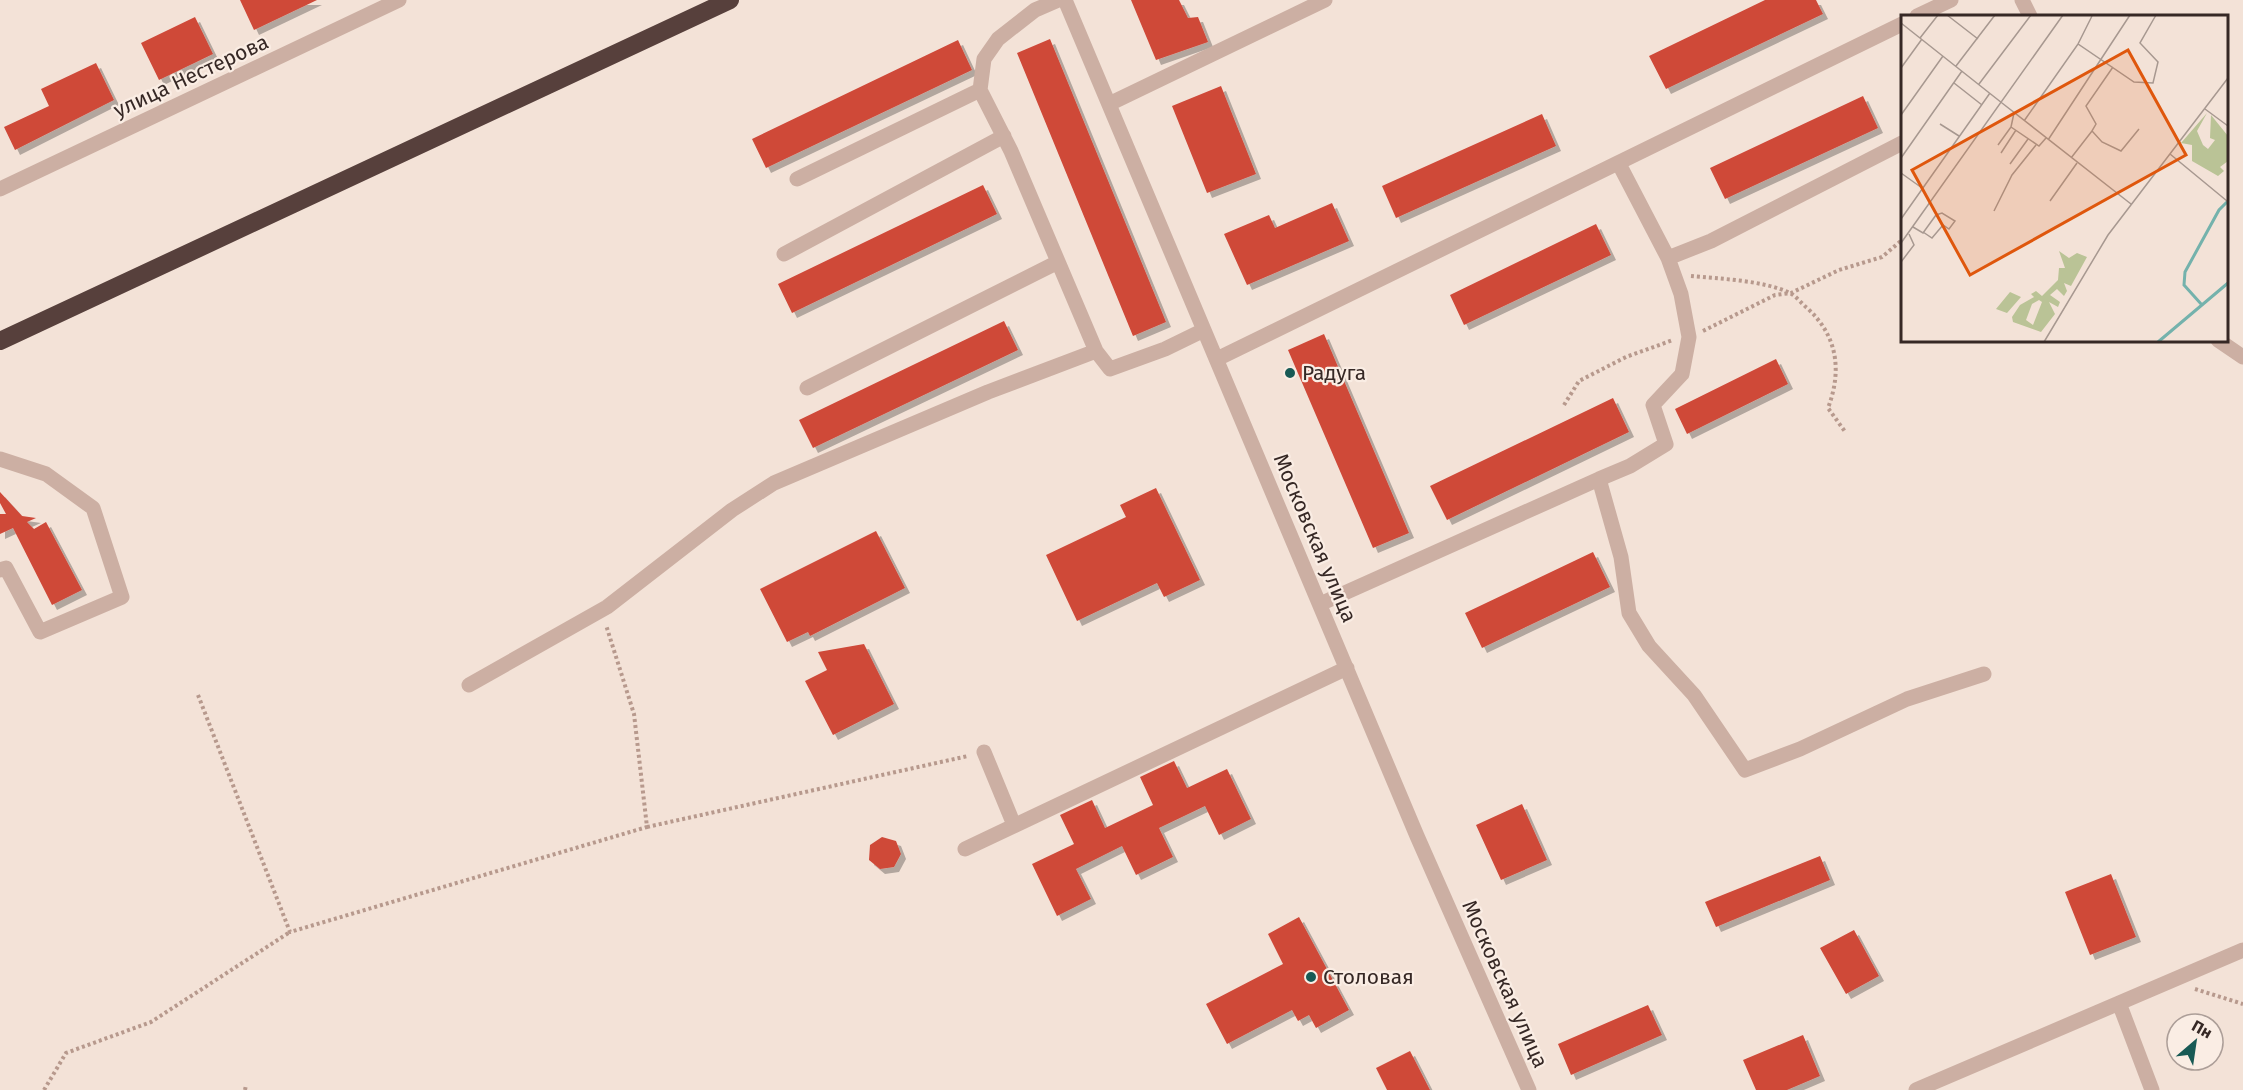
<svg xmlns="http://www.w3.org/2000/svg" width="2243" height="1090" viewBox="0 0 2243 1090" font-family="'Fira Sans',sans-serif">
	<defs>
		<filter id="shadow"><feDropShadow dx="5" dy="5" stdDeviation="0" flood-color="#0004"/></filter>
	</defs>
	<rect width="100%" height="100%" fill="#f3e2d7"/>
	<!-- building -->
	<path fill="#cf4839" filter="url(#shadow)" d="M240,0H317L254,30Z
		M1131,0H1179L1188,18L1198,17L1208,42L1156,60Z
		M1765,0H1816L1823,14L1666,89L1649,56Z
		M195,17L213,54L159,80L141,43Z
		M1050,39L1166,322L1133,336L1017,53Z
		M958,40L972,70L766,168L752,139Z
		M96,63L114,100L15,150L4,127L49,106L41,89Z
		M1221,86L1256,174L1207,193L1172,106Z
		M1863,96L1878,128L1725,199L1710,168Z
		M1542,114L1556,146L1396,218L1382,186Z
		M983,185L997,214L792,313L778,284Z
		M1332,203L1349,241L1247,285L1224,234L1269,215L1275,228Z
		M1596,224L1611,255L1464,325L1450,295Z
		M1004,321L1018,350L813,448L799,420Z
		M1324,334L1409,533L1373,548L1288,350Z
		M1776,359L1788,384L1687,434L1675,409Z
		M1613,398L1629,432L1447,520L1430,486Z
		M1156,488L1200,580L1164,597L1157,583L1077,621L1046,555L1126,517L1120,505Z
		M0,492L22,516L36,518L27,522L34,529L46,522L82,590L52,605L13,528L0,534V514H6L0,503Z
		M876,531L905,588L810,636L808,632L787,642L760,589Z
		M1593,552L1610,587L1482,648L1465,613Z
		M864,644L894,704L833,735L805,681L827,670L818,652Z
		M1174,761L1187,788L1227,769L1251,819L1219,835L1205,806L1159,828L1173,857L1136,875L1122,846L1076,869L1091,899L1057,916L1032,864L1074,844L1060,815L1092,800L1105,828L1153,805L1140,777Z
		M1522,804L1547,860L1501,880L1476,825Z
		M882,837L896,841L901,854L894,867L880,869L869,860L870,845Z
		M1820,856L1830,880L1716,927L1705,902Z
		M2111,874L2136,937L2090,955L2065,892Z
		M1299,917L1349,1010L1316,1028L1309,1015L1298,1021L1292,1010L1227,1044L1206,1004L1283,964L1268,934Z
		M1854,930L1879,976L1846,994L1820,948Z
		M1648,1005L1662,1035L1571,1075L1558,1044Z
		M1803,1035L1820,1076L1787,1090H1756L1743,1060Z
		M1410,1051L1430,1090H1387L1376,1068Z"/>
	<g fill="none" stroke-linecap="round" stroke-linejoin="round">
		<!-- path -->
		<path stroke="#b7998d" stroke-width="4" stroke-dasharray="3 3" stroke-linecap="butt" d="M1691,276C1721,279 1762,280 1790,293C1796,296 1802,304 1807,308C1838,336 1842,371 1828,408L1846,433
			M1703,331L1775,295L1791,293L1839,270L1882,257L1902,240
			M1564,405L1579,381L1626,357L1673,340
			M198,695L290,932L647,827L634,714L606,625
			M647,827L968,756
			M2195,989L2243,1004
			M44,1090L66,1053L151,1022L290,932
			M245,1090L246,1085"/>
		<!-- minor -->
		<path stroke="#ccafa3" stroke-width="15" d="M1058,0L1035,10L998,39L984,59L980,90L1011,151L1096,351L1110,369L1165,349L1204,330
			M1065,0L1417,836L1529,1090
			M2022,0L2030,16
			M1917,16L1951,0
			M1109,104L1325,0
			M1902,143L1711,241L1668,258L1681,294L1689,337L1682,374L1653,405L1666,444L1630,466L1599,479L1621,557L1629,613L1649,646L1694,695L1745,770L1800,749L1907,699L1984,674
			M1619,164L1668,258
			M797,179L980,90
			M0,189L399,0
			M784,254L1004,136
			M2218,340L2243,357
			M1217,359L1902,24
			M807,388L1058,262
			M0,459L46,474L93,508L122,597L40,632L6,568L0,570
			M1320,604L1599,479
			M469,685L607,607L732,510L774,483L988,392L1096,351
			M984,752L1014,825
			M965,849L1347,668
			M2119,1003L2152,1090
			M1916,1090L2243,950"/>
		<!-- highway -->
		<path stroke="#57403c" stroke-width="18" d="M0,341L730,0"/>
	</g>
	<!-- markers -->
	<g fill="#185a55" stroke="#faede4" stroke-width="2">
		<circle cx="1290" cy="373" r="6"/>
		<circle cx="1311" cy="977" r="6"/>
	</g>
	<g text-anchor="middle" stroke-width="4.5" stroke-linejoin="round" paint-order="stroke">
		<!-- street labels -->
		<g font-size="21" fill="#362825" stroke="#faede4">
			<text transform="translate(191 76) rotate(-25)" y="7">улица Нестерова</text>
			<text transform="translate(1315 538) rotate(67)" y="7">Московская улица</text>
			<text transform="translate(1505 984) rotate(66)" y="7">Московская улица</text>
		</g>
		<!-- poi labels -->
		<g font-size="21" fill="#362825" stroke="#faede4" text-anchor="start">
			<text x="1302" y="380">Радуга</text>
			<text x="1323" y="984">Столовая</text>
		</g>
	</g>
	<!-- overview -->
	<g transform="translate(1901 15)">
		<rect width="327" height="327" fill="#f3e2d7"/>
		<path d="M306,98L296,116L302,130L307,134L314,125L309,123L310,100L327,121V146L319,152L323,156L317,161L291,146V130L280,128ZM158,236L168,243L176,238L186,242L170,271L163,268L166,276L163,281L156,274L149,280L159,287L157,292L148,287L154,299L140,317L112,307L111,302L119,290L133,282L130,279L135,276L141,281L157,265L158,253H164ZM138,285L141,287L132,310L125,305L131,289ZM109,277L120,282L106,298L95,294Z" fill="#bac396" fill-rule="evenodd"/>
		<path fill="none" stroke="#74b2ac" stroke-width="3" d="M301,290L283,270L284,257L318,195L327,186M257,327L327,268"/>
		<path fill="none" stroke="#a79890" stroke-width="1.5" d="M46,0L77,24M0,8L101,88M19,23L37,0M177,29L191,1M55,51L94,0M212,52L185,91L195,109L191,116L201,127L220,136L238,114M0,53L21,24M53,68L81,90M78,69L130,0M101,88L230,189M304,94L327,111M113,98L110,112L138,131L145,123M0,100L42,41M123,106L177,29L233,67L252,68L257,47L239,28L255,0M39,109L58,121M147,125L229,0M97,130L110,112M100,138L115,115M269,139L326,186M0,143L61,56M170,143L191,116M109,149L127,124M0,158L21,173M149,186L176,148M93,196L111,160L135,130M0,204L89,78M12,212L22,218L35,200L41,198L54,206L48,214L42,210L31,223L22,217M0,228L162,0M0,247L13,230L8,219M143,327L207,220L327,63"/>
		<path fill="#df570d" fill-opacity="0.15" stroke="#df570d" stroke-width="3" d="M227,35L285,140L69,260L11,155Z"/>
		<rect width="327" height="327" fill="none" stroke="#362825" stroke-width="3"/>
	</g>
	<!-- north arrow -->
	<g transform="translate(2195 1042) rotate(29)"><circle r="28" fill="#faede4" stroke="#ac9e98" stroke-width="1.5"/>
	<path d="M0-4.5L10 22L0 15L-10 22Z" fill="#185a55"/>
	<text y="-9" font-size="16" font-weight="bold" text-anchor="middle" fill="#362825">Пн</text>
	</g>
</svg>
